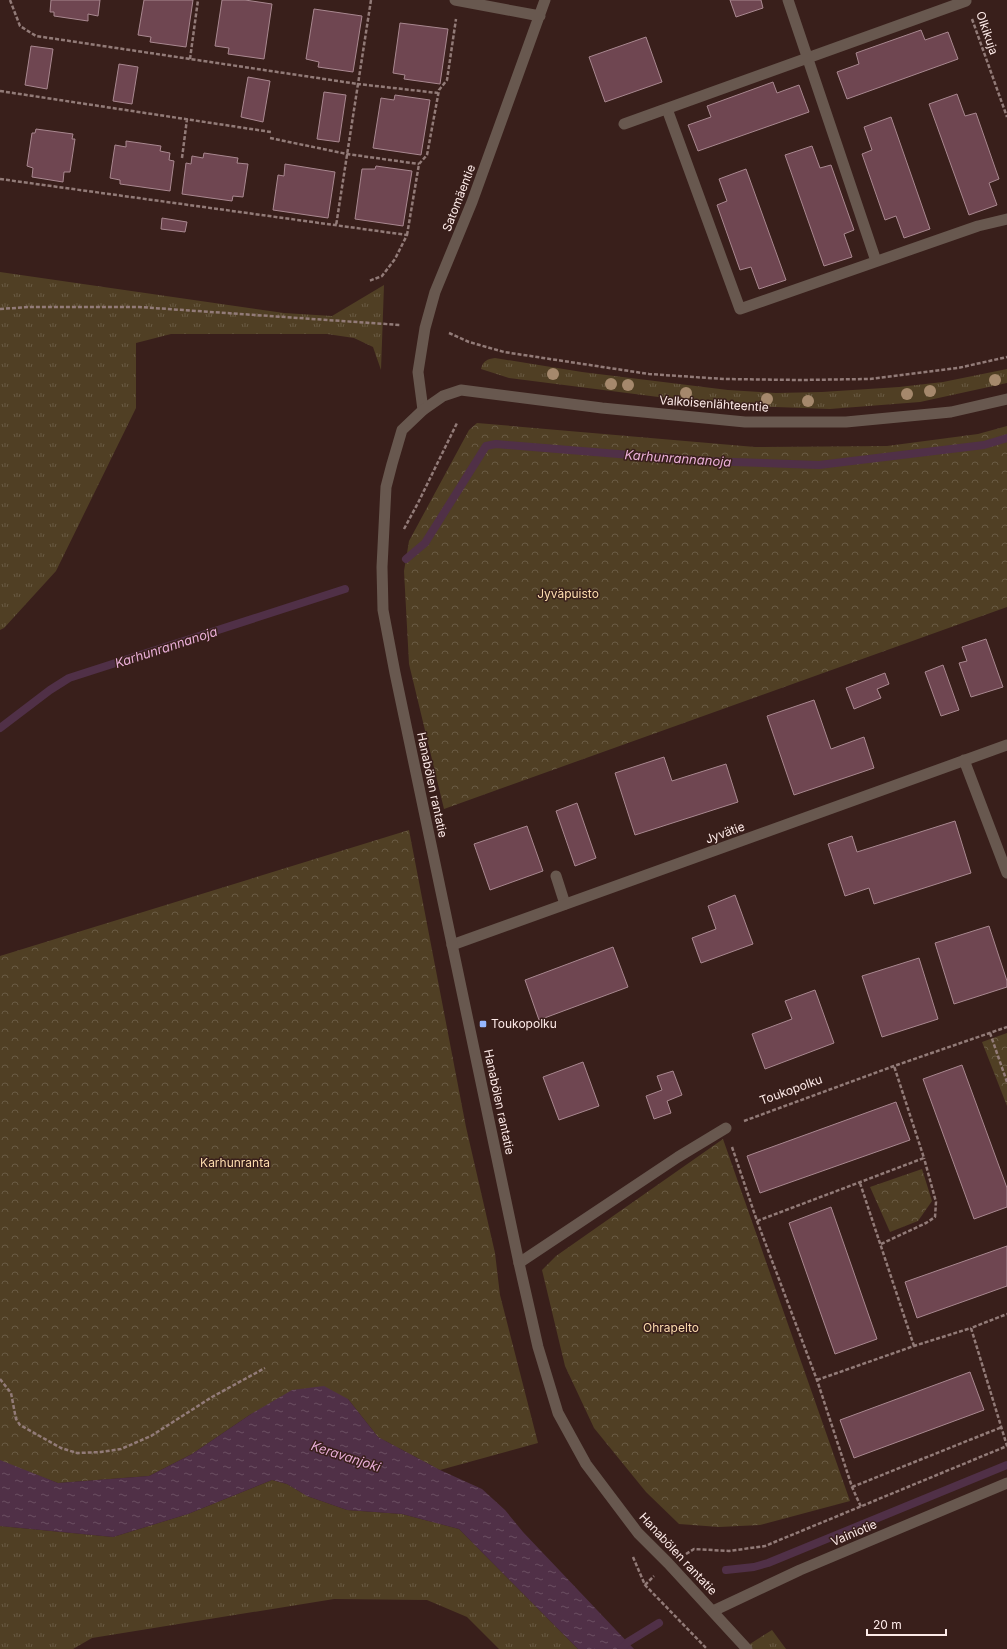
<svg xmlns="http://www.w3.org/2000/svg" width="1007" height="1649" viewBox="0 0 1007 1649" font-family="Inter,sans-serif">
	<defs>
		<pattern id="grass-tufts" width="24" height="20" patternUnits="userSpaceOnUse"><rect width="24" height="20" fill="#503f24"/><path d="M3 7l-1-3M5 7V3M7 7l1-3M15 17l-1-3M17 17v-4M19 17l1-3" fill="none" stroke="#6a5b44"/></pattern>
		<pattern id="park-crowns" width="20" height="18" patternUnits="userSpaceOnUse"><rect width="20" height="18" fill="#503f24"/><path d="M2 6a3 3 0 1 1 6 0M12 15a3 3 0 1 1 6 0" fill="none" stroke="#6a5b44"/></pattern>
		<pattern id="water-ripples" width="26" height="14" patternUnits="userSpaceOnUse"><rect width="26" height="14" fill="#503047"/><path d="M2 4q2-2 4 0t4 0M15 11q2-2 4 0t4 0" fill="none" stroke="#6a4e62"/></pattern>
	</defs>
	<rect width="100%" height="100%" fill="#391f1b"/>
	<!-- grass -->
	<path fill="url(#grass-tufts)" d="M0,272L284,313L332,316L384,285L381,370L373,347L354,338L327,334H171L136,343V408L56,571L4,628L0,630Z
		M495,358L582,372L728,390L776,393L822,392L899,387L943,382L1007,369V383L920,402L830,409L745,406L682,400L509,378L481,369C483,361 487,359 495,358Z
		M272,1480L287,1484L307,1496L347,1510L402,1514L459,1529L578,1649H499L467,1617L427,1600L334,1599L92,1638L73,1649H0V1526L113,1537L188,1514Z
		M772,1630L786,1649H742Z"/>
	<!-- park -->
	<path fill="url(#park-crowns)" d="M477,423L755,447L887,446L978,434L1007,426V607L444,809L409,664L404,571L409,541L469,430Z
		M409,830L466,1127L495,1253L500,1295L538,1443L440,1470L378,1437L348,1399L251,1414L192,1454L149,1476L58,1483L2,1462L0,1460V956Z
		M1007,1033V1106L982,1042Z
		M723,1139L850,1501L760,1525L719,1527L679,1524L646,1492L594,1428L565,1366L542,1270L556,1256Z
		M922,1169L932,1201L918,1221L890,1232L870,1187Z"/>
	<!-- water -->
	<path fill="url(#water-ripples)" d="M324,1386L348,1399L378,1437L440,1470L482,1489L505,1510L523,1532L634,1649H578L459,1529L402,1514L347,1510L307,1496L287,1484L272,1480L188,1514L113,1537L0,1526V1460L58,1483L149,1476L192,1454L251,1414L292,1390Z"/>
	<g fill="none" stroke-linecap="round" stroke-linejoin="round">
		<!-- stream -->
		<path stroke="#503047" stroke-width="8" d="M406,559L425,543L486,446L496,444L704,461L819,465L984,445L1007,438
			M0,728L50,690L69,678L345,589
			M726,1570L754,1567L768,1563L1007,1465
			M621,1649L628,1642L659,1623"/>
	</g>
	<!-- building -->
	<path fill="#6f4651" stroke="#a98890" d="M51,0H100L98,16L88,14V21L54,16V12H50Z
		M144,0H193L186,47L150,42L151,37L138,35Z
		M222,0H245L272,4L264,59L228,54L229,48L215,46Z
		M730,0H761L763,8L736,17Z
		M314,9L362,16L353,72L318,67L319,62L306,59Z
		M400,23L448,29L440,84L404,79L405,75L393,73Z
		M921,30L925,40L948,32L958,59L847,99L837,72L859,64L856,53Z
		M646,37L662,82L605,102L589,57Z
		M31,46L53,49L47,89L25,85Z
		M119,64L138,67L132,104L113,101Z
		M248,77L270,81L263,122L241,117Z
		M773,82L777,93L799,85L809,112L698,151L688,125L711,117L707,106Z
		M324,92L346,95L339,142L317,139Z
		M957,94L965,116L976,113L999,179L989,183L997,205L969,215L929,104Z
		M395,95L430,100L421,155L373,148L381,98L394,100Z
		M891,117L930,229L904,238L896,216L885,220L862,154L872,150L864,127Z
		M36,129L73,134L72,139H75L70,172H64L63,182L32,177L33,168L27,166L32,133H35Z
		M126,141L161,146L160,151L170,153L169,160L174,161L170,191L120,184V180L110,178L115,145L126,147Z
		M812,146L820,168L831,165L854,230L844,234L852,257L824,266L785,155Z
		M204,153L238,158L237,163L248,164L243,197L233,196L232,201L182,194L186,163L191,164L192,156L203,158Z
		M285,164L335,172L328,218L273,210L278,175L284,176Z
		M376,166L412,171L403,226L355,219L362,169H375Z
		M746,169L786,280L759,289L751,267L740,270L717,205L727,201L719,179Z
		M162,218L187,222L185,232L161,229Z
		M986,639L1003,687L971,697L959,663L967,661L962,647Z
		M943,665L959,710L941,716L925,672Z
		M885,673L889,684L877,689L881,698L854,709L846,688Z
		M814,700L831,749L864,737L874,768L794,795L767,716Z
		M664,757L672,781L726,764L738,802L635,835L615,773Z
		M577,803L596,858L575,866L556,811Z
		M955,821L971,873L874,904L869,888L845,896L828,844L852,836L857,852Z
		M527,826L543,871L490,890L474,844Z
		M735,895L753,944L701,963L692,938L716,929L708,906Z
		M989,926L1007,981V987L954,1004L935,943Z
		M613,947L628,987L539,1020L525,980Z
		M919,958L938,1019L882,1037L862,976Z
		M815,990L834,1043L765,1069L752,1034L792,1019L785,1001Z
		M583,1062L599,1106L559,1120L543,1077Z
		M962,1065L1007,1188V1207L974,1219L923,1079Z
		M673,1071L682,1095L667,1101L671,1113L654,1119L646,1096L662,1090L657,1076Z
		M896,1102L910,1140L760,1193L747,1156Z
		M831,1207L877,1339L835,1354L789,1223Z
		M1007,1246V1286L917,1318L905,1282Z
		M970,1372L984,1410L854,1458L840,1420Z"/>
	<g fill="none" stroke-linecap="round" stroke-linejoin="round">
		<!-- path -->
		<path stroke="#927b78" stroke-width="2.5" stroke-dasharray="4 2" stroke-linecap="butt" d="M10,0L20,26L36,36L358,84L336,226
			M371,0L358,84L438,93
			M972,19L1007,117
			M190,59L198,0
			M0,91L271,132
			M270,138L347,154L419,164
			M182,158L187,119
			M0,179L407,235L395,259L382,276L369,281
			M407,235L419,164L427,155L439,90L447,80L456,19
			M0,309L29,307H139L400,325
			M449,333L469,342L504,352L649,374L724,379L800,380L870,379L958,368L1007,357
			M404,529L418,503L457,423
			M990,1033L1007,1082
			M744,1121L894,1066L1007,1027
			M732,1147L757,1221L817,1380L852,1487L861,1507
			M860,1183L914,1346
			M757,1221L924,1158L894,1066
			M881,1244L926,1223L935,1217L936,1202L924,1158
			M0,1379L11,1393L16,1419L20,1425L61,1448L77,1453L101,1452L121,1449L151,1436L212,1397L265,1368
			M817,1380L914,1346L971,1328
			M852,1487L1002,1427
			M686,1554L694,1549L729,1551L765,1546L1007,1446L971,1328L1007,1314
			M633,1557L645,1585L707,1649
			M645,1585L654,1576"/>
		<!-- service -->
		<path stroke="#68584f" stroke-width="11" d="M788,0L876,261
			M667,109L740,309L978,226L1007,219
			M624,124L966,1
			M556,876L565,904
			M519,1263L678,1157L726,1128"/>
		<!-- minor -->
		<path stroke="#68584f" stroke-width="11" d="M455,0L540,16
			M423,410L418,372L425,328L435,292L472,202L545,0
			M964,760L1007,873
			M452,945L1007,745
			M713,1611L800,1570L1007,1483"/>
		<!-- tertiary -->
		<path stroke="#68584f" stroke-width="11" d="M747,1649L668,1563L638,1533L586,1464L558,1413L538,1347L519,1263L395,673L383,610L382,567L386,487L392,464L402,430L423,410L443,396L461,390L602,408L745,422H846L951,412L1007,399"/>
	</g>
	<!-- trees -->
	<g fill="#a5886c">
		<circle cx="553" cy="374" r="6"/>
		<circle cx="995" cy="380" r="6"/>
		<circle cx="611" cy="384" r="6"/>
		<circle cx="628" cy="385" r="6"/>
		<circle cx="930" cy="391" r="6"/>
		<circle cx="686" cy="393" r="6"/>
		<circle cx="907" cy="394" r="6"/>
		<circle cx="767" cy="399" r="6"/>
		<circle cx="808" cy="401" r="6"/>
	</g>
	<!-- markers -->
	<rect fill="#95b6fd" stroke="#391f1b" stroke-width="1.5" x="479" y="1020" width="8" height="8" rx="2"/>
	<g text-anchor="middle" stroke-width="3" stroke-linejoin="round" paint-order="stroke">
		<!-- street labels -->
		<g font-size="12" fill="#fdeae8" stroke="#391f1b">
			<text transform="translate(987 33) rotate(71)" y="4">Olkikuja</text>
			<text transform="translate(459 198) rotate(-69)" y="4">Satomäentie</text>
			<text transform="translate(714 404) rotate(4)" y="4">Valkoisenlähteentie</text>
			<text transform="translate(432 785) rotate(78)" y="4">Hanabölen rantatie</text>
			<text transform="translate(725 833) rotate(-20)" y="4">Jyvätie</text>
			<text transform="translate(791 1090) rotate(-20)" y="4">Toukopolku</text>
			<text transform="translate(499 1102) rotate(78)" y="4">Hanabölen rantatie</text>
			<text transform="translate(854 1533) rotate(-23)" y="4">Vainiotie</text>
			<text transform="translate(678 1554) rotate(47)" y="4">Hanabölen rantatie</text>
		</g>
		<!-- park labels -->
		<g font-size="12" fill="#feddaf" stroke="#391f1b">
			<text x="568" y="598">Jyväpuisto</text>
			<text x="235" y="1167">Karhunranta</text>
			<text x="671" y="1332">Ohrapelto</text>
		</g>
		<!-- poi labels -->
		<g font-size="12" fill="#fdeae8" stroke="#391f1b" text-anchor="start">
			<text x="491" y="1028">Toukopolku</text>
		</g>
		<!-- water labels -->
		<g font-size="13" font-style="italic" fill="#e9aed7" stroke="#391f1b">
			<text transform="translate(678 458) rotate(4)" y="5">Karhunrannanoja</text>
			<text transform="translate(166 647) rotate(-18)" y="5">Karhunrannanoja</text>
			<text transform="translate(346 1456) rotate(18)" y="5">Keravanjoki</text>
		</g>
	</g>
	<!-- scale -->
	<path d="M867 1629v6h79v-6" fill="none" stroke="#fdeae8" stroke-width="2"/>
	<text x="873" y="1629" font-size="12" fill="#fdeae8" stroke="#391f1b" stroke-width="3" paint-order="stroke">20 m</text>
</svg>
